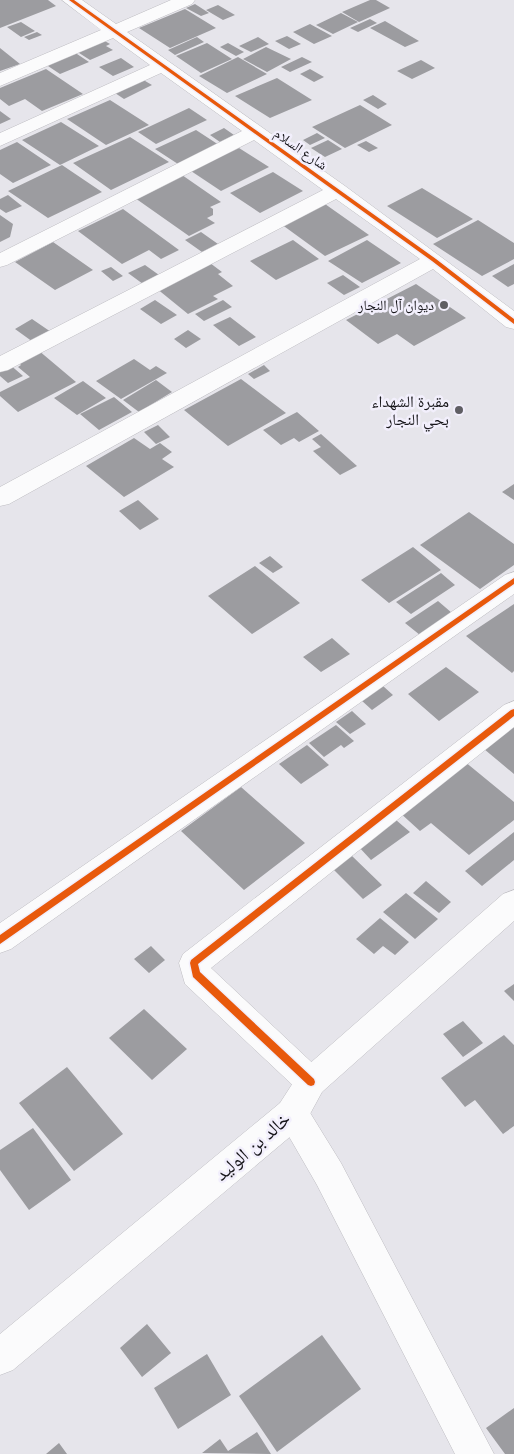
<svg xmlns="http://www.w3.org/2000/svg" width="514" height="1454" viewBox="0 0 514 1454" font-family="'Times New Roman','Noto Naskh Arabic',serif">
	<rect width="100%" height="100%" fill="#e6e5eb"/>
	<!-- building -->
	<path fill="#9c9ca0" d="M0,0H48L56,6L0,28Z
		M370,0H376L390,8L359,22L342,12Z
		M195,4L209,13L201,16L186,8Z
		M218,5L235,15L223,20L206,10Z
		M185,9L216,28L170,48L139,28Z
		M341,13L358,22L333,34L316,25Z
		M370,19L377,23L358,32L350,28Z
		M385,21L419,41L405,47L370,28Z
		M21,22L35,31L21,37L7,27Z
		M310,24L332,36L314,44L293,32Z
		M37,32L42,35L29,40L24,37Z
		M287,36L301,44L289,49L275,41Z
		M197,37L204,42L175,55L168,50Z
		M258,37L269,44L251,52L239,46Z
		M103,40L110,44L106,46L113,50L90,60L76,51Z
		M207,43L232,59L201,73L176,56Z
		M228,43L244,52L236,56L220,47Z
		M266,47L291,59L267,72L243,59Z
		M0,48L20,64L0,71Z
		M74,52L89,62L60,74L45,64Z
		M238,57L267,74L227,93L199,76Z
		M302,57L312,62L290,72L281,67Z
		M121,58L134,67L113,76L99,67Z
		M421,60L435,68L412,79L397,71Z
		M46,69L83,94L42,111L25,99L9,106L0,99V88Z
		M310,69L324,77L314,82L300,74Z
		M140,78L152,85L124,99L112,91Z
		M277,78L312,100L270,118L235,96Z
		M373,95L387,104L378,109L363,100Z
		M110,100L149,125L106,145L67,119Z
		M360,105L392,125L345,148L312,127Z
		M189,108L207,120L156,144L138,132Z
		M0,111L11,119L0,124Z
		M61,122L99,146L60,165L22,140Z
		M224,128L234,135L220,142L210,135Z
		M196,130L219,145L178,164L155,149Z
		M317,133L325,138L310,145L303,140Z
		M130,137L169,162L111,190L73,163Z
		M328,140L342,149L325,157L311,148Z
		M366,141L378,148L369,152L357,145Z
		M17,142L51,165L13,183L0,174V150Z
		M239,148L269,167L221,191L191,171Z
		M62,165L102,192L48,218L8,191Z
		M273,172L303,191L260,213L230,193Z
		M182,175L221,202L210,207L213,209V215L207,218L215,223L189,236L135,198Z
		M422,188L473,219L437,238L387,206Z
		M8,195L22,206L6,213L0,209V199Z
		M325,204L369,235L325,256L281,224Z
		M123,209L179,250L161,259L149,250L122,264L78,231Z
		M0,215L13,224L10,237L0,242Z
		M478,220L514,243V259L482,276L433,244Z
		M201,232L218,244L202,252L185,240Z
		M293,240L319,259L276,280L250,261Z
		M367,240L401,263L362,283L328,261Z
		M53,242L93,270L55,290L15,262Z
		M210,263L222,272L218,274L233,286L213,296L218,299L188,314L156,288Z
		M514,264V284L508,287L492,276Z
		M145,265L159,275L143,284L128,273Z
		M111,267L123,276L113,281L101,271Z
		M343,275L360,287L344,295L327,283Z
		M416,284L466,318L414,346L397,334L378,344L346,320Z
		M155,300L177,315L161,324L140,309Z
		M223,300L232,307L204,321L195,314Z
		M230,317L256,337L239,346L213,325Z
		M32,319L51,332L33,342L15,329Z
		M188,330L201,339L186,348L174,339Z
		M38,350L76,382L18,412L0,396V392L30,377L18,367L21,365L17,361Z
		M134,359L150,370L156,366L167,373L121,399L96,381Z
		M8,363L23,376L8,383L0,376V367Z
		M264,365L270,371L254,379L248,374Z
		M241,379L286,413L228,446L184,410Z
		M156,380L172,392L139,412L123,400Z
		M83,381L106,398L77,415L54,398Z
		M114,397L132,412L99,430L80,414Z
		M297,412L319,431L299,442L294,438L281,445L263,430Z
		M158,425L170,437L156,444L144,432Z
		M321,434L357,466L340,475L313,451L321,447L312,439Z
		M134,438L150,449L160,443L172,452L162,459L174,467L124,497L86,466Z
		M514,484V500L502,492Z
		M138,500L159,519L140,530L119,511Z
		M469,512L514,544V565L480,589L420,545Z
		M413,547L441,570L389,603L361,580Z
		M270,556L283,567L273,573L259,563Z
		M255,566L300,603L252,634L208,596Z
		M441,573L455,585L411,614L396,602Z
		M438,601L452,613L420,635L405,623Z
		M514,604V671L512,673L466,636Z
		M332,638L350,654L321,672L303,657Z
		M446,667L479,692L439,721L408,694Z
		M383,686L393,695L372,710L361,700Z
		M352,711L366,724L350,734L336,722Z
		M336,725L354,741L344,748L341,745L324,757L309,743Z
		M514,726V774L484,749Z
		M307,745L329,765L301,784L279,764Z
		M464,761L514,802V820L469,855L431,823L420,831L398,811Z
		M241,787L305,843L244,890L181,831Z
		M396,820L410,832L371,860L358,846Z
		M514,832V860L482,886L465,871Z
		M352,856L382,885L363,899L333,869Z
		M426,881L451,902L439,913L413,893Z
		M406,893L438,919L415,939L383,912Z
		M380,918L409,942L395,955L383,946L374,954L356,939Z
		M151,946L165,960L149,973L134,959Z
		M514,984V1001L504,991Z
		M144,1009L187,1049L152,1080L109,1038Z
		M463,1021L483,1043L463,1057L443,1034Z
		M504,1035L514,1045V1126L503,1134L475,1100L465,1107L441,1078Z
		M67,1067L123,1134L74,1171L19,1103Z
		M33,1128L71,1180L29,1210L0,1170V1150Z
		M147,1324L171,1353L142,1377L120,1348Z
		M322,1335L361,1389L277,1452L239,1396Z
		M207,1354L231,1395L178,1429L154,1388Z
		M514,1408V1454H505L486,1428Z
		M257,1432L271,1454L202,1453L220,1439L228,1451Z
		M59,1443L67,1454H46Z"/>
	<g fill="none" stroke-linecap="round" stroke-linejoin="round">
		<!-- minor casing -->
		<g stroke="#bdbcc1" stroke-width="1">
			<path id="minor" d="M62,0H82L116,24L171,0H195L192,4L127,32L345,186L514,311V329L506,327L433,269L9,504L0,506V487L420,259L336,199L8,370L0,372V356L323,190L254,140L7,265L0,267V253L242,131L161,73L0,146V133L150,65L113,38L0,86V73L101,30Z
				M514,572V594L11,949L0,953V923L505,575Z
				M514,701V727L211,968L322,1072L327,1082L322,1092L311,1097L300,1092L185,984L179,963L183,954L504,705Z
				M292,1099L304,1103L341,1163L494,1454H455L317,1185L276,1114L280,1103Z"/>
		</g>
		<!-- major casing -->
		<g stroke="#bdbcc1" stroke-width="1">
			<path id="major" d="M514,890V921L322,1092L304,1125L13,1370L0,1375V1334L280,1103L300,1072L503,894Z"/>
		</g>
		<!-- minor -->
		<use href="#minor" fill="#fbfbfc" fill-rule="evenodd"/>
		<!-- major -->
		<use href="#major" fill="#fbfbfc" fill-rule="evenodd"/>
		<!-- cycleway casing -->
		<g stroke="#f2effc" stroke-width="3">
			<path id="cycleway" d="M69,0H74L436,259L514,319V324L432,261Z
				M514,578V584L0,944V935Z
				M514,709V716L198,964L200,972L314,1079L315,1082L314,1085L311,1086L308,1085L193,977L190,963L191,960L511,710Z"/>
		</g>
		<!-- cycleway -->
		<use href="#cycleway" fill="#e8590c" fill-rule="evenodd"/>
	</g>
	<!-- markers -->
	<g fill="#5f5e63" stroke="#f2effc" stroke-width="2">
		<circle cx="444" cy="305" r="5"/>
		<circle cx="459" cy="410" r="5"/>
	</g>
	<g text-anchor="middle" stroke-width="5" stroke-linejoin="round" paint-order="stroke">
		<!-- far-street labels -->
		<g font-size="14" fill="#17161a" stroke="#f2effc">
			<text transform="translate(301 149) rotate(35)" y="5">شارع السلام</text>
		</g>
		<!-- far-poi labels -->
		<g font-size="14" fill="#17161a" stroke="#f2effc" text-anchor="end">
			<text x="434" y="310">ديوان آل النجار</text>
		</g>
		<!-- poi labels -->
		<g font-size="16" fill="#17161a" stroke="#f2effc" text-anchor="end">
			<text x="449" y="407">مقبرة الشهداء<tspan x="449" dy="18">بحي النجار</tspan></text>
		</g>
		<!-- near-street labels -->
		<g font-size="19" fill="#17161a" stroke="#f2effc">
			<text transform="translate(252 1146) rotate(-41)" y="7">خالد بن الوليد</text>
		</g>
	</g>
</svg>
